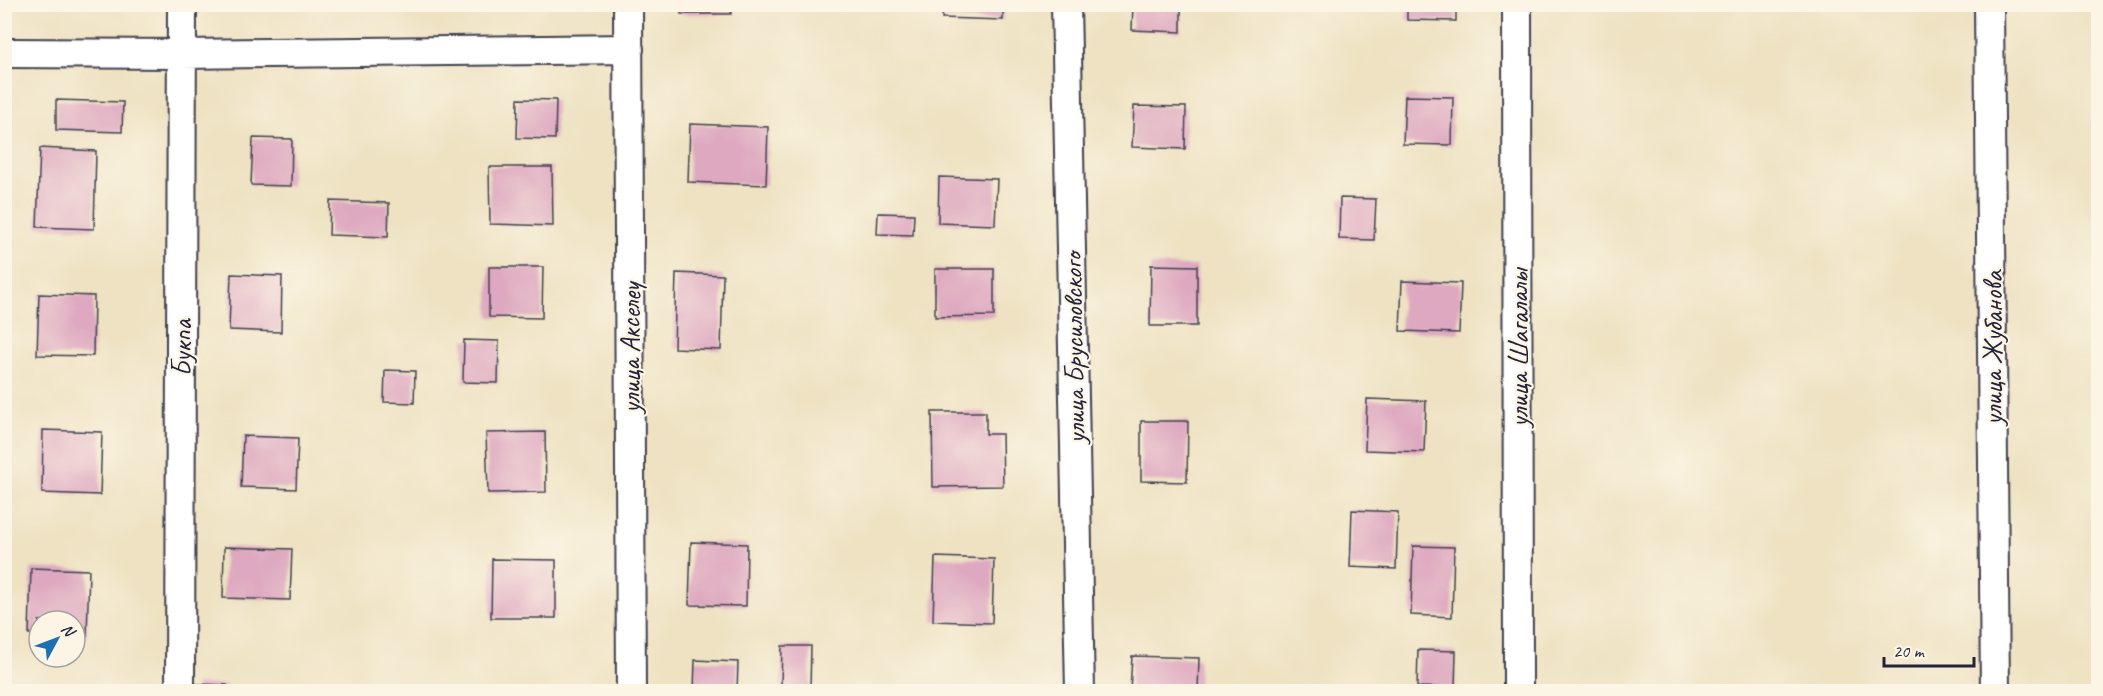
<svg xmlns="http://www.w3.org/2000/svg" width="2103" height="696" viewBox="0 0 2103 696" font-family="Caveat,sans-serif">
	<rect width="100%" height="100%" fill="#fcf5e5"/>
	<filter id="ink" filterUnits="userSpaceOnUse"><feTurbulence type="fractalNoise" baseFrequency=".0167" numOctaves="2"/><feDisplacementMap in="SourceGraphic" scale="12" xChannelSelector="R" yChannelSelector="G"/><feConvolveMatrix kernelMatrix="1 2 1 2 8 2 1 2 1" color-interpolation-filters="sRGB"/></filter>
	<filter id="wash" filterUnits="userSpaceOnUse"><feTurbulence type="fractalNoise" baseFrequency=".008" numOctaves="4" result="noise"/><feDisplacementMap in="SourceGraphic" scale="24" xChannelSelector="R" yChannelSelector="G"/><feGaussianBlur stdDeviation="1.35" result="paint"/><feColorMatrix in="noise" values="0 0 0 0 0 0 0 0 0 0 0 0 0 0 0 0 0 1.4 0 .05"/><feComposite in="paint" operator="in"/></filter>
	<g filter="url(#wash)">
		<rect width="100%" height="100%" fill="#eee2c2"/>
		<g id="blocks">
			<!-- building -->
			<path fill="#dea9c0" d="M681,4H731V14H681Z
				M943,4H1003V20L942,18Z
				M1133,4H1181V32L1132,30Z
				M1407,4H1456V21L1407,20Z
				M1405,96L1453,97L1452,145L1403,144Z
				M518,99L556,100L555,139L517,138Z
				M56,100L123,102L122,132L56,130Z
				M1134,106L1186,107L1185,149L1132,147Z
				M690,124L768,127L766,185L688,182Z
				M253,138L292,139L291,186L251,185Z
				M40,148L96,151L94,229L37,227Z
				M489,167H552L553,226L490,224Z
				M939,177L997,179L995,225L938,223Z
				M1340,198L1376,199L1374,240L1339,239Z
				M330,201L389,203L388,237L329,235Z
				M878,213L914,214L913,235L877,234Z
				M1151,265L1197,266V326H1150Z
				M489,267H543L542,318L489,317Z
				M935,269H994V316L935,317Z
				M676,273L723,275L721,350L674,348Z
				M231,274L282,276L281,332L229,330Z
				M1402,281L1461,283L1459,333L1400,331Z
				M39,294L94,296L93,356L37,355Z
				M464,340L499,341L498,383L463,382Z
				M385,370L415,371L414,403L384,402Z
				M1367,399L1426,401L1424,452L1365,450Z
				M932,412H986V434H1002L1003,486L933,487Z
				M1141,421H1188L1187,482L1141,481Z
				M43,430L102,432L100,495L42,493Z
				M545,432L546,492L488,493L486,433Z
				M243,436L298,438L296,489L241,487Z
				M1352,510L1398,512L1396,569L1350,567Z
				M691,542L747,544L746,606L689,605Z
				M1413,546L1454,547L1452,617L1411,615Z
				M224,547L292,549L290,600L223,598Z
				M935,557L994,559L992,623L933,621Z
				M492,559L556,560V618H491Z
				M31,568L89,570L87,636H75V621H39V635L29,634Z
				M782,646H811L810,688L781,687Z
				M1418,650L1456,651L1455,688L1417,687Z
				M1132,656L1199,658L1198,692H1130Z
				M695,660L738,662L737,692H694Z
				M196,684L227,685V692H196Z"/>
		</g>
	</g>
	<g filter="url(#ink)">
		<use href="#blocks" fill-opacity="0" stroke="#413f4f" stroke-width="1.5"/>
		<g fill="none" stroke-linecap="round" stroke-linejoin="round">
			<!-- street casing -->
			<g stroke="#413f4f" stroke-width="32">
				<path id="street" d="M628,4L631,692
					M1066,4L1080,692
					M1517,4L1518,692
					M1989,4L1995,692
					M4,53L182,54L629,49
					M180,692L182,4"/>
			</g>
			<!-- street -->
			<use href="#street" stroke="#fff" stroke-width="28"/>
		</g>
	</g>
	<g text-anchor="middle" stroke-width="4.5" stroke-linejoin="round" paint-order="stroke">
		<!-- street labels -->
		<g font-size="28" fill="#22223b" stroke="#fcf5e5">
			<text transform="translate(181 348) rotate(-90)" y="10">Букпа</text>
			<text transform="translate(630 348) rotate(-90)" y="10">улица Акселеу</text>
			<text transform="translate(1073 348) rotate(-91)" y="10">улица Брусиловского</text>
			<text transform="translate(1518 348) rotate(-90)" y="10">улица Шагалалы</text>
			<text transform="translate(1992 348) rotate(-90)" y="10">улица Жубанова</text>
		</g>
	</g>
	<!-- margin -->
	<rect width="2103" height="696" fill="none" stroke="#fcf5e5" stroke-width="24"/>
	<!-- north arrow -->
	<g transform="translate(57 639) rotate(49)"><circle r="28" fill="#fcf5e5" stroke="#a5a1a1" stroke-width="1.5"/>
	<path d="M0-4.5L10 22L0 15L-10 22Z" fill="#1f6fb2"/>
	<text y="-9" font-size="16" font-weight="bold" text-anchor="middle" fill="#22223b">N</text>
	</g>
	<!-- scale -->
	<path d="M1884 657v9h90v-9" fill="none" stroke="#22223b" stroke-width="3"/>
	<text x="1893" y="657" font-size="18" fill="#22223b" stroke="#fcf5e5" stroke-width="4.5" paint-order="stroke">20 m</text>
</svg>
